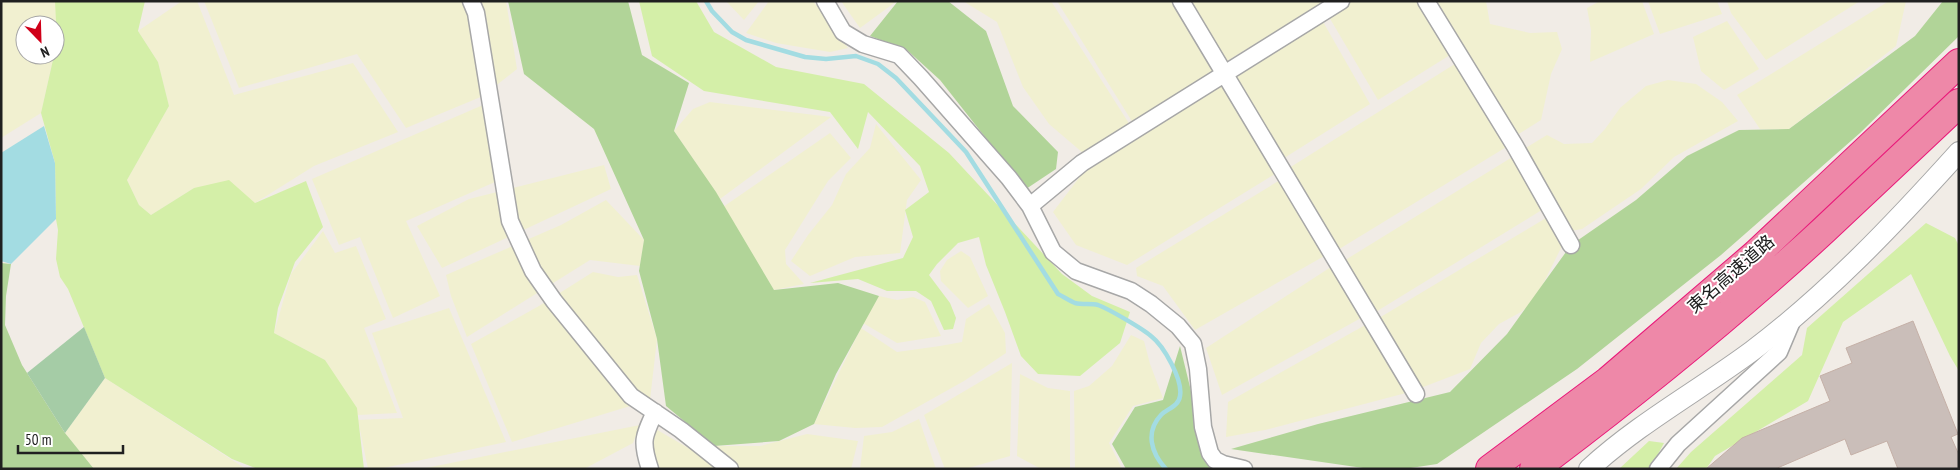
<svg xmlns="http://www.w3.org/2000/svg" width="1960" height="470" viewBox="0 0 1960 470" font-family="'PT Sans Narrow','Noto Sans JP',sans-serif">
	<rect width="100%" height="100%" fill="#f1ece6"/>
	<!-- farmland -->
	<path fill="#f1f0d0" d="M1,1H58L57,42L55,52V25H25V55H54L41,113L1,138Z
		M182,1H197L234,95L353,63L398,132L314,166L255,203L194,188L151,215L139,205L127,180L169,106L158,62L138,31Z
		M204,1H506L517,69L483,96L406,128L357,54L239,88Z
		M726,1H759L744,20Z
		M769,1H813L848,48L830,52L776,43L746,33Z
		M841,1H897L860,28Z
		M963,1H1051L1130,125L1083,153L1049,124L1023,87L997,22Z
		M1057,1H1171L1213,72L1133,123Z
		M1191,1H1325L1227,61Z
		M1352,1H1418L1450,55L1378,100L1329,17Z
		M1433,1H1486L1490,24L1530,33L1557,32L1562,49L1551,74L1541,120L1517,135Z
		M1600,1H1642L1654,34L1590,62L1591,30L1587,8Z
		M1648,1H1717L1722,14L1660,34Z
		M1727,1H1860L1766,60L1731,13Z
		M1889,1H1906L1896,46L1789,129H1760L1737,95Z
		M1322,20L1370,104L1281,160L1231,76Z
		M1727,21L1759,69L1724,90L1701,71L1693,37Z
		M1458,62L1508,146L1336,251L1289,168Z
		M1668,80L1696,84L1722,102L1738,121L1674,157L1641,189L1582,229L1571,231L1524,149L1547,135L1564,144L1592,143L1605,129L1620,108L1646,86Z
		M1220,81L1275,174L1127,265L1076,245L1053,212L1085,170Z
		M710,102L831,117L720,199L674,131L693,109Z
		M483,105L495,182L406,221L440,296L393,318L360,237L339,245L312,179Z
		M876,124L921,180L907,200L900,253L855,257L810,276L791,261L808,235L832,205L846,174L870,148Z
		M830,133L851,158L828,181L785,250L786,264L804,284L774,290L723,207Z
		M1514,156L1545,208L1374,313L1342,262Z
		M604,165L611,189L442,268L417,226L469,199Z
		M1280,180L1326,255L1195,330L1163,286L1137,276L1136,268Z
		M606,200L644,240L640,266L590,260L467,337L451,296L446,275L561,225Z
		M1546,218L1562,246L1535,300L1521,312L1499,324L1481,343L1470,369L1418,389L1379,318Z
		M323,231L335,253L356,246L386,319L364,328L397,413L358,415L325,360L274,333L291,274Z
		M961,251L970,257L988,296L968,308L941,281L940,271L947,260Z
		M1334,265L1361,318L1222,395L1206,348Z
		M593,272L618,277L637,275L657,339L650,400L512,442L471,344L539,306Z
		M879,296L897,300L913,297L925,302L941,336L897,343L863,323Z
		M989,304L1005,333L1006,353L964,381L882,427L855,428L814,424L861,328L897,352L940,346L962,342L966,319Z
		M449,308L506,442L379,469H368L358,420L403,418L372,333Z
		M1367,324L1406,393L1265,430L1226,437L1228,402Z
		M1131,335L1144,341L1150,364L1163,398L1133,406L1109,443L1122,469H1075L1074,391L1089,386L1112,366Z
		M1012,363L1010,456L965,469H945L924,415Z
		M1020,374L1048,388L1070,391V469H1041L1017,456Z
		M105,378L246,469H94L65,433Z
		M919,419L936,469H860L864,436L892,432Z
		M640,425L633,443L584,469H421Z
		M654,428L707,459L718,469H659L653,459Z
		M807,434L858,441L851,469H738L714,446H760Z"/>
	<!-- grass -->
	<path fill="#d4efa8" d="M55,1H145L138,31L158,62L169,106L127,180L139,205L151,215L194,188L229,180L255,203L306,181L323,227L295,262L278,308L274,333L325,360L357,408L364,469H258L232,459L105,378L68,289L60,277L56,259L58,230L56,219L55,163L41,113L57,42Z
		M639,1H696L714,32L776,67L864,84L949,153L1062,274L1092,296L1130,312L1120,343L1080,376L1038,374L1021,356L1005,312L986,265L979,237L958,243L937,264L929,275L950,303L956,318L953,329L944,330L931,301L916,291H887L858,279L810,283L903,258L913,237L905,210L929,192L920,166L868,112L858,149L830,112L704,91L652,56Z
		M1926,223L1955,238L1959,246V371L1950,356L1911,274L1843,322L1808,401L1715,456L1706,469H1676L1691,452L1802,355L1807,328Z
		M1649,441L1664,443L1650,469H1619Z"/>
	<!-- forest -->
	<path fill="#b1d498" d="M508,1H628L642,55L689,83L674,131L716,192L774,290L838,283L879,296L836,374L814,424L779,441L714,446L666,406L657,339L639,271L644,240L594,129L524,74Z
		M898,1H948L986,31L1013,106L1058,152L1056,169L1026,189L940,80L907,50L870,36Z
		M1943,1H1959V36L1860,133L1721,255L1577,369L1437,464L1404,469H1370L1231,449L1318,424L1450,392L1507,334L1571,245L1636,200L1687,156L1739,130L1789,129L1915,36Z
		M1,263L11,264L6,296L5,325L22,365L65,433L94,469H1Z
		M1180,346L1210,469H1126L1112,444L1135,407L1163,400Z"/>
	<!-- cemetery -->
	<path fill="#a5cca6" d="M84,327L105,378L65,433L27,373Z"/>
	<!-- water -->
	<path fill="#a3dce2" d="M44,126L55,163L56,219L11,264L1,261V153Z"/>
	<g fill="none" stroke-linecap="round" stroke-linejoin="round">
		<!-- stream -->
		<path stroke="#a3dce2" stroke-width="4.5" d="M706,1L712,11L732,32L746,40L805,57L826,59L856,56L878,64L896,78L966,152L1058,294C1064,297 1070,301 1075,303C1083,305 1091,303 1098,305C1109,309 1143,329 1151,336C1164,346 1183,380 1180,396C1179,406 1167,409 1161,415C1145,432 1151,453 1166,469"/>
	</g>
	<!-- building -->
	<path fill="#cabeb9" stroke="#c5b0a7" d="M1913,321L1958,434L1951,437L1959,455V469H1898L1887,441L1851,455L1845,439L1775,469H1706L1742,438L1830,401L1820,376L1852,363L1846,348Z"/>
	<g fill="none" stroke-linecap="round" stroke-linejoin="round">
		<!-- minor casing -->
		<g stroke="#a7a7a7" stroke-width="19">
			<path id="minor" d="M471,1L476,13L510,221L533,271L554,301L631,396L681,430L730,469
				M825,1L843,32L863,44L899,55L921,78L1009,178L1030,206L1053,252L1076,271L1131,291L1151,304L1178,326L1193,344L1198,369L1203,427L1210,453L1215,460L1223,464L1244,469
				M1181,1L1416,394
				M1426,1L1515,146L1571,245
				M1030,206L1082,163L1341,1
				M650,469C641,442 643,437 655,412
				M1658,469L1678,444L1779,352L1793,319"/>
		</g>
		<!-- tertiary casing -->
		<g stroke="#a7a7a7" stroke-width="22">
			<path id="tertiary" d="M1589,469C1639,423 1698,391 1752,351C1829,293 1895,223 1959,152"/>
		</g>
		<!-- motorway casing -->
		<g stroke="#e9197a" stroke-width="30">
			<path id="motorway" d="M1490,469L1608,381L1756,254L1959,63
				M1534,469C1634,394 1732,315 1824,230C1869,188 1914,145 1959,103"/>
		</g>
		<!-- minor -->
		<use href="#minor" stroke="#fff" stroke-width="16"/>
		<!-- tertiary -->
		<use href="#tertiary" stroke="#fff" stroke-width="20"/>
		<!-- motorway -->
		<use href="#motorway" stroke="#ee88a8" stroke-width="28"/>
	</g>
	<g text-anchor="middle" stroke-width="4" stroke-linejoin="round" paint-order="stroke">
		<!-- street labels -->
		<g font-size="18" fill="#202020" stroke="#fff">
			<text transform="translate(1731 274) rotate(-41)" y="6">東名高速道路</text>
		</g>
	</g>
	<!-- border -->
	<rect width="1960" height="470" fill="none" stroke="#202020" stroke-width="5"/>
	<!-- north arrow -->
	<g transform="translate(40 40) rotate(157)"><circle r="24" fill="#ffffff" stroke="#a6a6a6"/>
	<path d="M0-4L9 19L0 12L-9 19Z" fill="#d00019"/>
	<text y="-8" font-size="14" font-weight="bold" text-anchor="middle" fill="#202020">N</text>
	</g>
	<!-- scale -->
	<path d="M18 445v8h105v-8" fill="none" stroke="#202020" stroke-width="2.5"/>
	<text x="25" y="445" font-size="15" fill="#202020" stroke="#ffffff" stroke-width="4" paint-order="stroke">50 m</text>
</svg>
